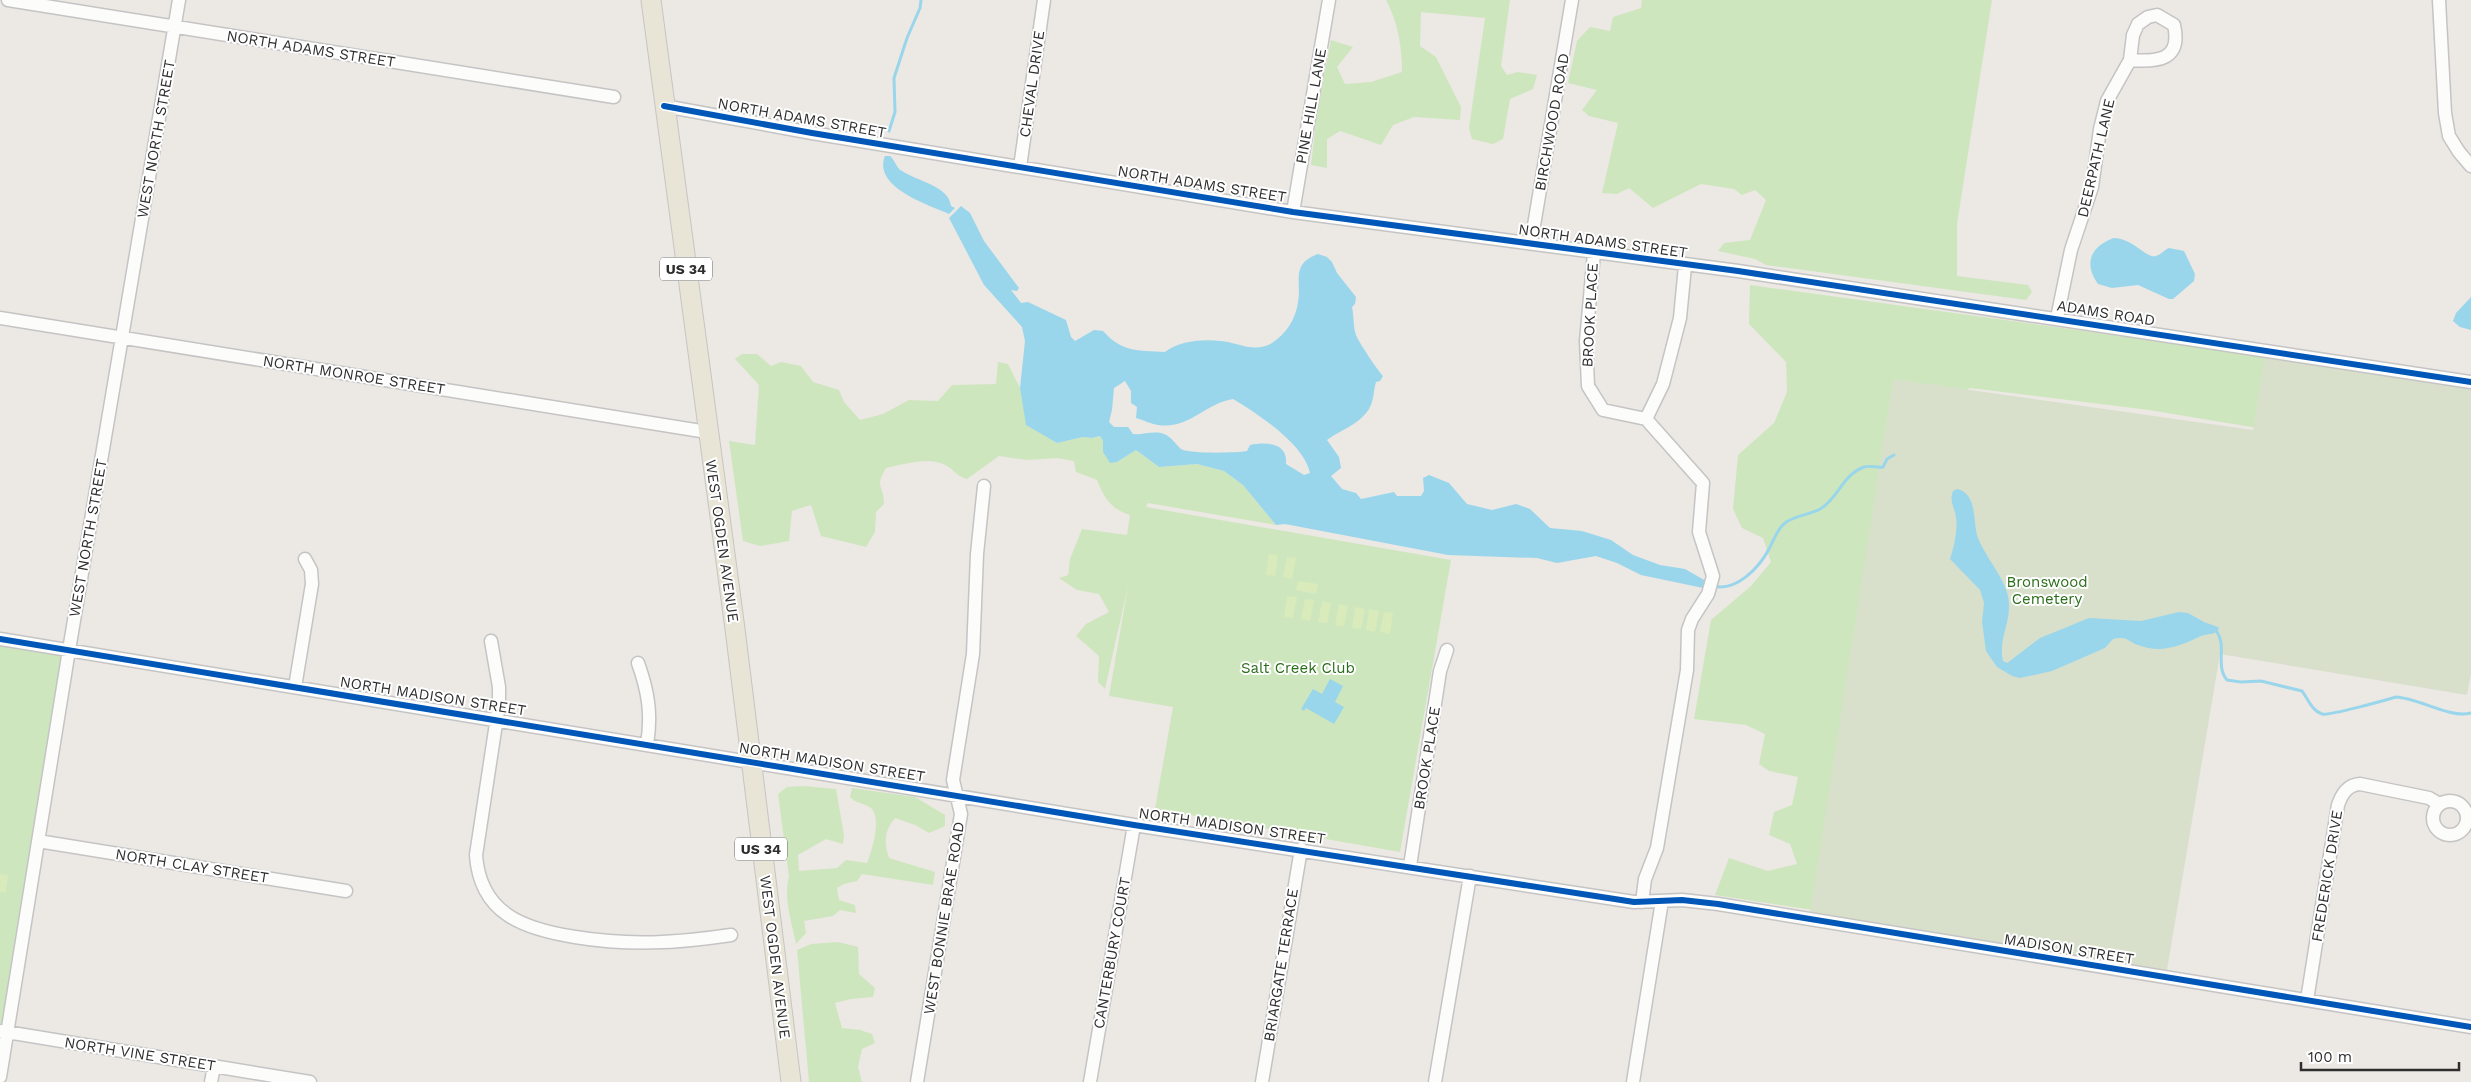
<svg xmlns="http://www.w3.org/2000/svg" width="2471" height="1082" viewBox="0 0 2471 1082" font-family="'Work Sans',sans-serif">
	<rect width="100%" height="100%" fill="#ece8e4"/>
	<!-- green -->
	<path fill="#cee6be" d="M1386,0H1510L1501,66L1507,75L1518,72L1537,75L1533,89L1510,99L1503,139L1493,144L1472,139L1469,128L1485,18L1421,12L1420,46L1436,57L1461,107L1460,120L1414,117L1393,125L1381,145L1340,131L1327,139V168L1311,165L1317,112L1331,40L1353,47L1337,67L1345,84L1371,82L1402,72C1402,47 1398,22 1386,0Z
		M1642,0H1992L1957,224V276L2028,285L2032,292L2026,300L1766,265L1755,259L1718,251L1724,243L1750,240L1766,200L1755,190L1742,195L1734,189L1701,184L1653,208L1629,188L1617,194L1602,193L1618,123L1589,116L1582,110L1597,90L1568,83L1577,41L1590,27L1610,31L1613,17L1641,8Z
		M1750,285L2266,356L2257,428L2149,410L1970,388L1929,411L1813,910L1715,895L1729,858L1768,871L1797,864L1790,844L1769,835L1774,812L1792,805L1798,777L1769,771L1759,764L1765,734L1746,725L1694,719L1711,620L1751,586L1771,562L1763,538L1742,528L1733,509L1738,455L1774,423L1787,392L1786,362L1749,324Z
		M742,354H757L771,366L781,362L801,366L813,382L839,390L844,402L860,420L883,414L909,400L938,401L952,385L996,384L998,362L1008,364L1020,388L1027,425L1057,443L1083,437L1092,438L1100,436L1103,441V452L1117,462L1136,450L1159,467L1197,464L1224,471L1243,485L1276,525L1148,503L1146,507L1451,560L1400,852L1155,809L1173,707L1109,696L1128,586L1105,689L1098,682L1099,656L1076,636L1086,624L1109,612L1099,594L1077,590L1059,578L1068,575L1070,559L1082,529L1127,535L1130,515C1111,509 1104,498 1097,480L1076,472L1074,461L1057,458L1027,460L999,456L967,479C957,477 954,469 945,465C929,456 902,465 886,468C874,488 884,485 884,504L876,512L875,532L866,547L821,536L811,505L792,511L789,541L760,546L743,541L729,441L755,445L759,385L735,359Z
		M0,645L62,655L2,1023H0Z
		M804,786L836,789L844,835L843,844L826,839L798,855L799,871L837,868L846,860L867,863C872,850 882,819 871,808C865,803 856,804 850,797L852,788L915,797L945,815V826L929,833L915,825L895,818C884,831 884,843 889,858L935,872L933,885L862,874L857,881L844,884L837,888L839,900L855,905L856,913L840,910L833,916L804,921L806,933L796,944C792,924 783,896 789,877L778,794L787,787Z
		M838,942L858,947L859,974L875,988L873,997L851,999L835,1003L842,1028L860,1030L872,1034L875,1043L862,1049L858,1067L862,1082H809L797,950L811,944Z"/>
	<!-- cemetery -->
	<path fill="#d8e0cc" d="M2265,354L2471,387V673L2467,695L2220,654L2167,970L1810,914L1893,379L2253,430Z"/>
	<!-- pitch -->
	<path fill="#d9eabb" d="M1269,554L1278,555L1275,576L1266,575Z
		M1287,557L1296,558L1292,579L1283,577Z
		M1298,581L1318,584L1316,594L1296,590Z
		M1287,596L1297,597L1293,618L1284,617Z
		M1305,599L1314,600L1310,621L1301,619Z
		M1322,601L1331,603L1327,623L1318,622Z
		M1339,604L1348,606L1344,626L1335,625Z
		M1355,607L1365,609L1361,629L1352,628Z
		M1369,609L1379,611L1375,632L1366,630Z
		M1384,612L1393,613L1390,634L1380,632Z
		M0,874L8,875L6,892H0Z"/>
	<!-- water -->
	<path fill="#99d6ec" fill-rule="evenodd" d="M885,156H890C895,160 897,169 902,171C917,181 949,186 951,206L955,208L949,214C928,205 872,187 885,156Z
		M961,206L970,213L984,241L1019,288L1017,291L1011,290L1021,303L1028,302L1066,320L1071,337L1075,341L1094,330L1103,331C1123,353 1137,350 1165,352C1179,341 1203,339 1220,341C1238,342 1254,354 1272,343C1286,334 1296,319 1298,302C1302,282 1290,264 1318,254L1327,257L1332,262L1337,273L1356,297L1355,304L1352,307C1354,315 1353,327 1356,335C1358,341 1378,371 1383,376L1380,381L1376,382C1374,388 1374,395 1372,402C1366,422 1342,429 1327,440L1339,457L1341,468L1331,476L1342,489L1356,493L1361,499L1394,492L1397,496H1421L1424,491L1423,478L1429,475L1449,483L1467,504L1492,510L1516,504L1530,509L1550,528L1582,531L1611,540L1633,555L1660,565L1685,569L1706,581L1703,588L1641,575L1617,563L1596,556L1557,563L1537,558L1448,555L1285,524L1276,525L1243,485L1224,471L1197,464L1159,467L1136,450L1117,462L1110,463L1103,452V441L1100,436L1092,438L1083,437L1057,443L1026,425L1020,388L1025,341L1022,327L984,285L949,218ZM1125,381L1131,391V403L1137,407L1136,418C1143,420 1151,424 1158,425C1188,430 1206,403 1233,399C1258,414 1304,444 1310,473L1304,475L1286,464C1288,442 1266,442 1250,445L1247,451C1236,453 1189,454 1181,449C1175,444 1172,437 1164,434C1154,430 1144,435 1133,434L1128,427H1114L1109,422L1112,410L1114,388Z
		M2114,238C2132,238 2147,259 2156,256C2162,254 2164,250 2169,248L2184,251L2195,274L2194,281L2173,299H2169L2138,285L2112,288L2098,284C2083,263 2091,246 2114,238Z
		M2471,297V330L2460,327L2453,321L2456,313Z
		M1957,489C1977,493 1973,520 1977,535C1984,557 2009,581 2009,604C2010,624 1998,641 2003,661L2007,663L2011,660L2040,638L2089,618L2141,621L2179,612L2188,613L2204,622L2218,627L2219,629C2214,636 2208,633 2201,636C2180,646 2161,654 2138,645C2125,640 2128,636 2113,639L2105,648L2052,671L2020,678L2012,676L1997,667L1986,651L1982,622L1984,603L1980,590L1950,559C1954,547 1958,529 1956,517C1954,506 1949,501 1953,491Z
		M1330,679L1343,686L1335,702L1344,707L1334,724L1306,708L1304,711L1301,709L1313,689L1322,694Z"/>
	<g fill="none" stroke-linecap="round" stroke-linejoin="round">
		<!-- stream -->
		<path stroke="#99d6ec" stroke-width="3" d="M889,131L895,112L894,78L907,38L920,8L921,0
			M1713,586C1736,592 1759,568 1769,549C1774,540 1777,529 1785,523C1795,515 1810,515 1820,509C1838,499 1842,475 1864,467C1870,465 1877,468 1883,467L1887,459L1894,455
			M2217,632C2227,646 2215,666 2227,680L2241,682L2261,681L2302,691C2308,699 2312,711 2322,714C2329,716 2386,700 2396,697C2419,698 2450,719 2471,713"/>
		<!-- minor casing -->
		<g stroke="#c5c4c5" stroke-width="15">
			<path id="minor" d="M8,0L614,97
				M2439,0L2445,113L2449,136L2459,152L2471,166
				M664,106L812,133L1293,212L1738,271L2471,382
				M1020,167L1044,0
				M1293,212L1329,0
				M1531,243L1572,0
				M1594,253L1586,341L1588,386L1603,410L1646,419L1663,384L1680,318L1685,266
				M0,318L707,432
				M2057,318L2071,250L2092,187L2100,129L2107,101L2130,60L2133,35L2138,24L2148,17L2157,15L2174,25C2182,61 2157,62 2130,60
				M0,639L1134,825L1634,902L1682,900L1718,904L2471,1027
				M491,641L499,687V704L476,855C480,914 524,929 575,937C630,946 677,943 731,935
				M638,663C648,691 652,714 647,744
				M295,687L312,584L311,570L305,559
				M2433 818a17 17 0 1 1 34 0a17 17 0 1 1-34 0Z
				M38,841L346,891
				M1410,866L1440,671L1447,650
				M1642,902L1645,879L1657,848L1687,670L1688,630L1692,619L1708,594L1713,576L1699,532L1703,483L1646,419
				M2307,1000L2338,805C2342,794 2347,785 2360,784L2429,798L2439,804
				M0,1031L310,1082
				M0,1077L69,650L179,0
				M211,1082L214,1066
				M917,1082L961,814L953,780L973,654L977,554L984,486
				M1090,1082L1134,825
				M1262,1082L1301,849
				M1435,1082L1470,876
				M1633,1082L1662,901"/>
		</g>
		<!-- primary casing -->
		<g stroke="#c6c5c4" stroke-width="21">
			<path id="primary" d="M651,0L735,629L791,1082"/>
		</g>
		<!-- minor -->
		<use href="#minor" stroke="#fcfcfb" stroke-width="12"/>
		<!-- primary -->
		<use href="#primary" stroke="#e8e4d6" stroke-width="19"/>
		<!-- cycleway casing -->
		<g stroke="#fff" stroke-width="9">
			<path id="cycleway" d="M664,106L812,133L1293,212L1738,271L2471,382
				M0,639L1134,825L1634,902L1682,900L1718,904L2471,1027"/>
		</g>
		<!-- cycleway -->
		<use href="#cycleway" stroke="#0057b8" stroke-width="6"/>
	</g>
	<g text-anchor="middle" stroke-width="4" stroke-linejoin="round" paint-order="stroke">
		<!-- shield labels -->
		<g fill="#fff" stroke="#6d6d6d" stroke-width="1">
			<rect x="660" y="257.5" width="52" height="23" rx="4"/>
			<rect x="735" y="837.5" width="52" height="23" rx="4"/>
		</g>
		<g font-size="14" font-weight="bold" fill="#2e2e2e">
			<text x="686" y="274">US 34</text>
			<text x="761" y="854">US 34</text>
		</g>
		<!-- street labels -->
		<g font-size="15" fill="#2e2e2e" stroke="#fff">
			<text transform="translate(311 49) rotate(9)" y="5">NORTH ADAMS STREET</text>
			<text transform="translate(1032 84) rotate(-82)" y="5">CHEVAL DRIVE</text>
			<text transform="translate(1311 106) rotate(-80)" y="5">PINE HILL LANE</text>
			<text transform="translate(802 118) rotate(10)" y="5">NORTH ADAMS STREET</text>
			<text transform="translate(1552 122) rotate(-80)" y="5">BIRCHWOOD ROAD</text>
			<text transform="translate(156 139) rotate(-80)" y="5">WEST NORTH STREET</text>
			<text transform="translate(2096 158) rotate(-77)" y="5">DEERPATH LANE</text>
			<text transform="translate(1202 184) rotate(9)" y="5">NORTH ADAMS STREET</text>
			<text transform="translate(1603 241) rotate(8)" y="5">NORTH ADAMS STREET</text>
			<text transform="translate(2106 313) rotate(9)" y="5">ADAMS ROAD</text>
			<text transform="translate(1590 315) rotate(-87)" y="5">BROOK PLACE</text>
			<text transform="translate(354 375) rotate(9)" y="5">NORTH MONROE STREET</text>
			<text transform="translate(88 538) rotate(-80)" y="5">WEST NORTH STREET</text>
			<text transform="translate(722 541) rotate(82)" y="5">WEST OGDEN AVENUE</text>
			<text transform="translate(433 696) rotate(9)" y="5">NORTH MADISON STREET</text>
			<text transform="translate(1427 758) rotate(-81)" y="5">BROOK PLACE</text>
			<text transform="translate(832 762) rotate(9)" y="5">NORTH MADISON STREET</text>
			<text transform="translate(1232 826) rotate(8)" y="5">NORTH MADISON STREET</text>
			<text transform="translate(192 866) rotate(9)" y="5">NORTH CLAY STREET</text>
			<text transform="translate(2327 876) rotate(-81)" y="5">FREDERICK DRIVE</text>
			<text transform="translate(944 918) rotate(-81)" y="5">WEST BONNIE BRAE ROAD</text>
			<text transform="translate(2069 949) rotate(9)" y="5">MADISON STREET</text>
			<text transform="translate(1112 953) rotate(-80)" y="5">CANTERBURY COURT</text>
			<text transform="translate(775 957) rotate(83)" y="5">WEST OGDEN AVENUE</text>
			<text transform="translate(1281 965) rotate(-81)" y="5">BRIARGATE TERRACE</text>
			<text transform="translate(140 1054) rotate(9)" y="5">NORTH VINE STREET</text>
		</g>
		<!-- park labels -->
		<g font-size="15" fill="#2c6e1b" stroke="#fff">
			<text x="2047" y="587">Bronswood<tspan x="2047" dy="17">Cemetery</tspan></text>
			<text x="1298" y="673">Salt Creek Club</text>
		</g>
	</g>
	<!-- scale -->
	<path d="M2301 1062v8h158v-8" fill="none" stroke="#2e2e2e" stroke-width="2.5"/>
	<text x="2308" y="1062" font-size="15" fill="#2e2e2e" stroke="#ffffff" stroke-width="4" paint-order="stroke">100 m</text>
</svg>
